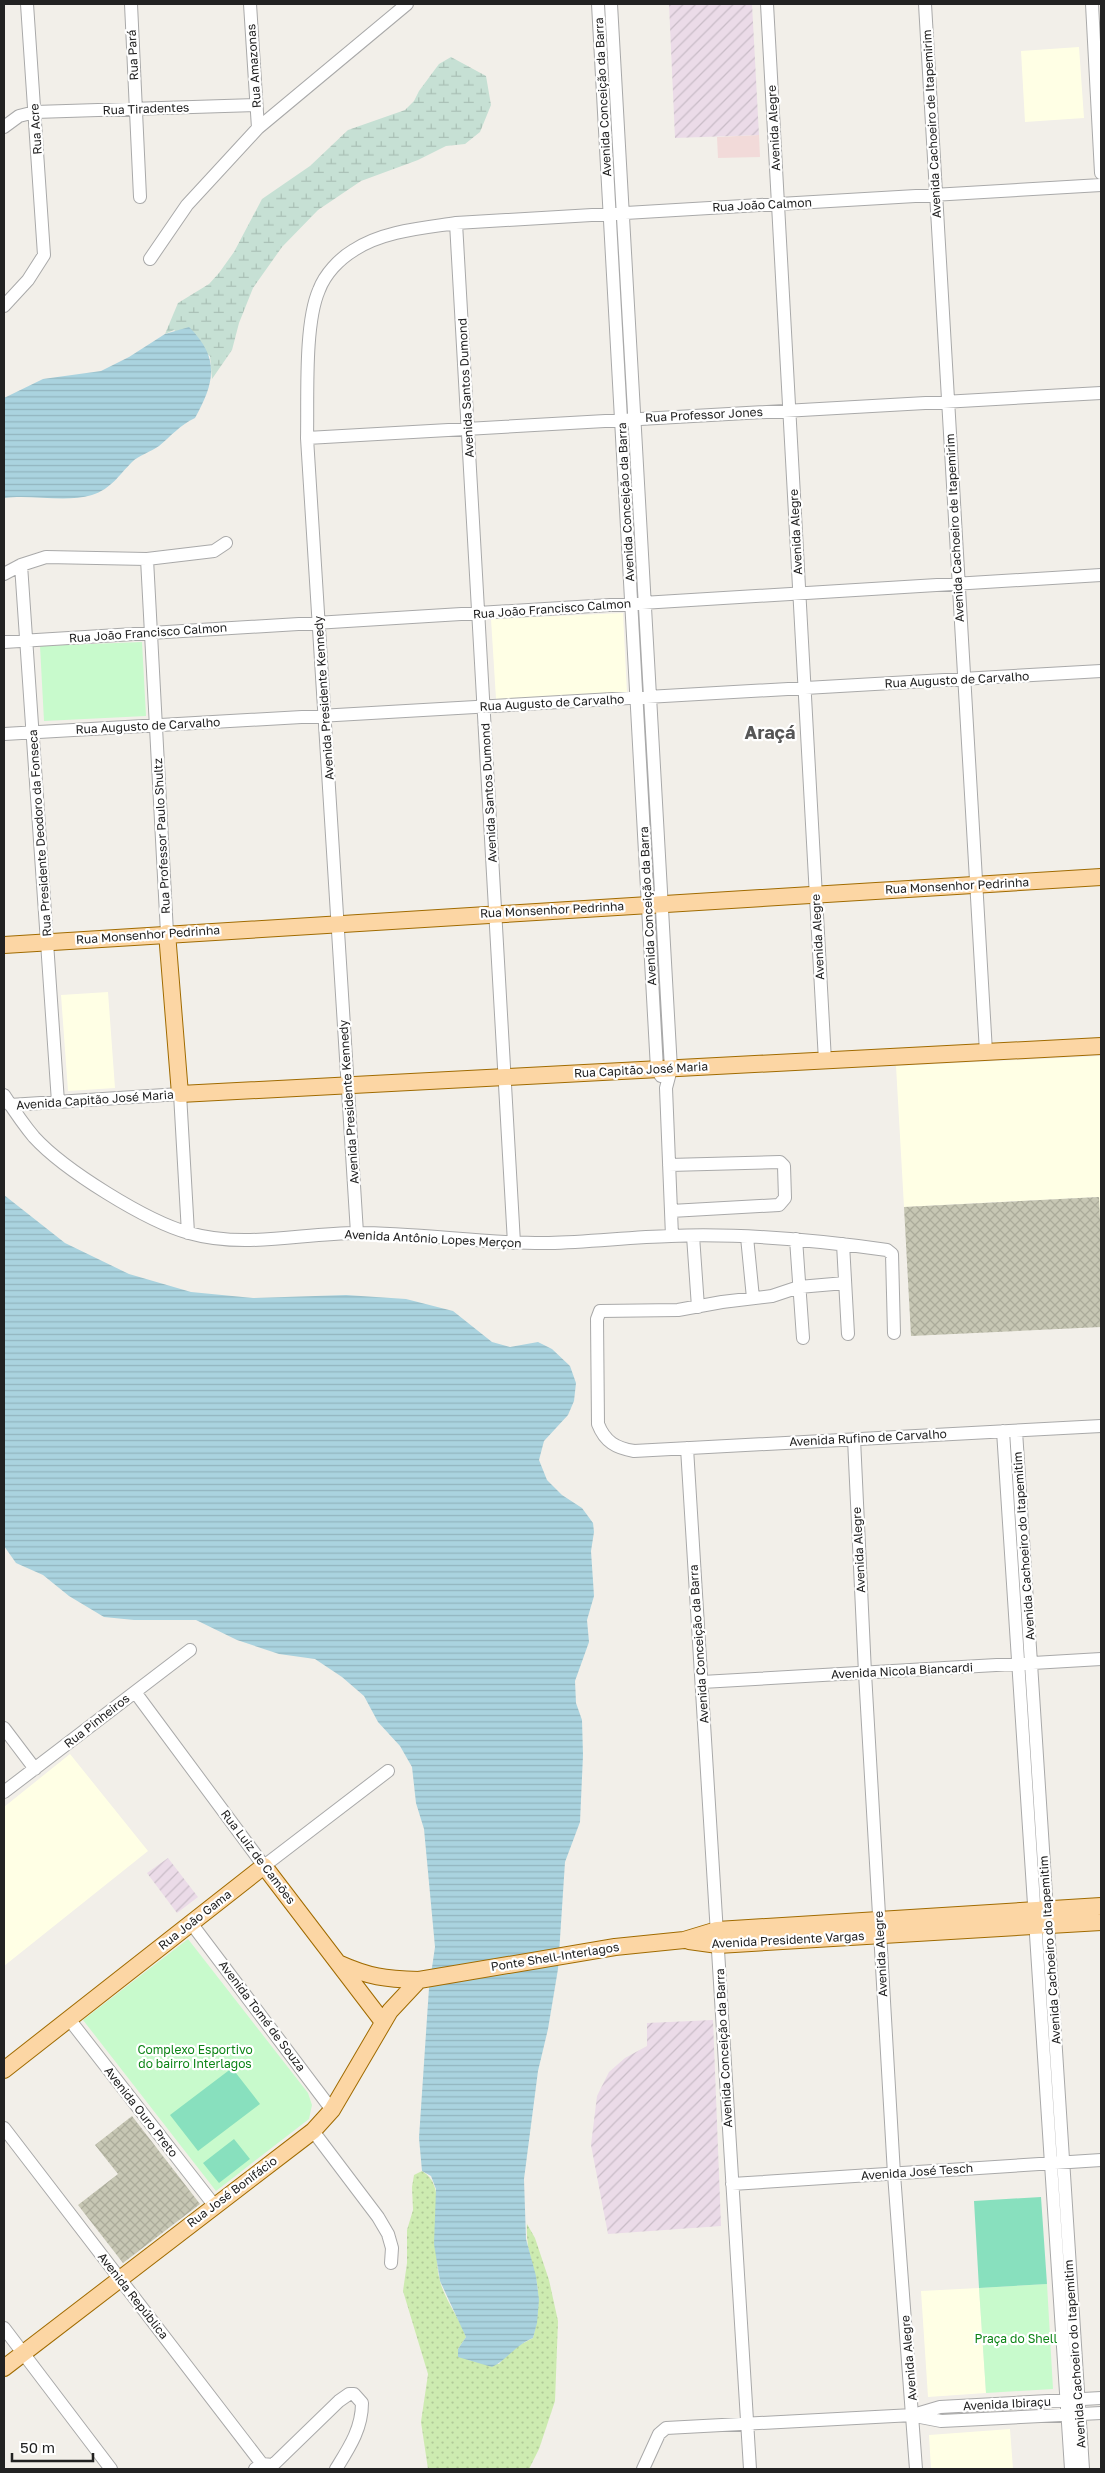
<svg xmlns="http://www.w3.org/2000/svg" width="1105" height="2473" viewBox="0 0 1105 2473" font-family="'Golos Text',sans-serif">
	<defs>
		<pattern id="industrial-furrows" width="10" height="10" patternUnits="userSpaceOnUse" patternTransform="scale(1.25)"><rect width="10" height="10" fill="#ebdbe8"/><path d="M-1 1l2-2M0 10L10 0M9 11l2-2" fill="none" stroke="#c9bcc7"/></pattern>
		<pattern id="construction-cross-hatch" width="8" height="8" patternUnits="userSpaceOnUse" patternTransform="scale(1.25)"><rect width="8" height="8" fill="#c7c7b4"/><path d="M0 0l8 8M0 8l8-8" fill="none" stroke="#abab9a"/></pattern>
		<pattern id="grass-dots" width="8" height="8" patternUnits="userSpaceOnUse" patternTransform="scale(1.25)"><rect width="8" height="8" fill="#cdebb0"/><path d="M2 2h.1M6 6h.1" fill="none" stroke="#b0c997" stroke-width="1.8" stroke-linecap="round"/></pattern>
		<pattern id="wetland-marsh" width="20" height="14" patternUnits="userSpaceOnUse" patternTransform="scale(1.25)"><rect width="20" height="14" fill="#c6e0d4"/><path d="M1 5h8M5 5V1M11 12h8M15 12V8" fill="none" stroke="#aac0b6"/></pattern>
		<pattern id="water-rules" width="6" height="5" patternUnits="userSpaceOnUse" patternTransform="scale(1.25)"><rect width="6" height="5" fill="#aad3df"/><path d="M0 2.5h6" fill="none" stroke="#92b5bf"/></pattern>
	</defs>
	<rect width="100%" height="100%" fill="#f2efe9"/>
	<!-- commercial -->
	<path fill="#f2dad9" d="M759,135L760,157L718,158L717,137Z"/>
	<!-- industrial -->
	<path fill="url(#industrial-furrows)" d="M669,4H752L759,135L675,138Z
		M168,1858L198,1897L177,1913L147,1873Z
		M713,2020L721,2226L608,2234L591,2145L597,2096L609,2072L625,2058L647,2046V2023Z"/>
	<!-- education -->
	<path fill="#ffffe5" d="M1079,47L1084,118L1025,122L1021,51Z
		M623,613L627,693L496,699L491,619Z
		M108,992L115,1088L68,1091L61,995Z
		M1101,1056V1241L1098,1197L904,1207L896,1066Z
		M70,1754L148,1851L4,1966V1807Z
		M979,2288L986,2393L928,2397L921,2291Z
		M1010,2429L1013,2469H931L929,2435Z"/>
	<!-- construction -->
	<path fill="url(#construction-cross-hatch)" d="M1099,1197L1101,1241V1327L911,1336L904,1207Z
		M132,2116L200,2204L123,2263L78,2205L118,2174L95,2145Z"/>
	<!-- grass -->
	<path fill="url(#grass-dots)" d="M422,2171C444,2184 435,2213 436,2235C437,2250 436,2267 440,2281C445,2301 460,2318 466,2337L458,2349L468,2360L499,2364L512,2349L533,2338C538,2318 541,2296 535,2275C530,2257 526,2243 527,2224L535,2238L549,2280L558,2321L555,2401L539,2449L529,2469H428L421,2422L428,2374L403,2291L407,2263V2230L413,2210L412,2187L414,2175Z"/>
	<!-- wetland -->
	<path fill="url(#wetland-marsh)" d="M451,57L486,76L491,105L480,132L465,144L446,146L418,160L361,181L318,210L282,247L253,288L239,323L232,350L212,379L210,356L174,330L165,334L178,303L209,284L219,273L234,252L262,199L310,166L348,130L405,110L414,101L419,91L439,64Z"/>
	<!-- park -->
	<path fill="#c8facc" d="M142,642L146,716L44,721L40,646Z
		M188,1939L308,2093L312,2105L309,2119L216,2191L83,2020Z
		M1047,2284L1053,2389L986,2393L979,2288Z"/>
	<!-- pitch -->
	<path fill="#88e0be" d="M232,2068L260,2104L198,2151L170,2115Z
		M234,2139L250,2159L219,2183L203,2163Z
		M1041,2197L1047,2284L979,2288L974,2201Z"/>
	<!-- water -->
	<path fill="url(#water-rules)" d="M189,327C220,358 215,382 195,418C180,425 171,436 159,446C151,452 139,455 132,462C119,475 111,489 92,495C64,503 32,494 4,498V398L43,379L101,371L129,357L165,334Z
		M4,1195L65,1243L129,1274L191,1292L253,1298L346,1295L406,1299L453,1311L492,1342L510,1347L538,1342L552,1349L570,1366L576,1383L574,1401L568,1415L544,1441L539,1460L547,1480L562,1495L582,1508L593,1523L594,1532L591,1551L594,1596L587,1620L589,1642L575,1681L576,1703L582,1720L583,1755L580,1822L565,1862L558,1969L548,2029L538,2071L524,2179L526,2239L536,2276L539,2300L537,2323L533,2338C514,2346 507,2360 492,2367L458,2357V2349L466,2337L440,2281L434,2244L436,2189L431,2176L422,2171L419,2138L429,1988L435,1947L424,1829L416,1803L412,1767L400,1746L378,1722L364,1696L342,1677L315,1659L279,1654L237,1640L196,1620H134L104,1617L69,1596L43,1575L16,1563L4,1546Z"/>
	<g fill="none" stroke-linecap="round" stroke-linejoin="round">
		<!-- minor casing -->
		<g stroke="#a9a9a9" stroke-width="14">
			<path id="minor" d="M131,4L140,197
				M250,4L258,128
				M598,4L657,1069L661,1076
				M611,4L671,1069L666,1088L672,1236
				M767,4L825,1061
				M925,4L986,1052
				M1092,4L1101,173
				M4,127L19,116L35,112L256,105
				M456,223L514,1243
				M150,259L187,205L258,128L407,4
				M4,306L28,280L44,255L27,4
				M307,438L1101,393
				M147,559L167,933
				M21,565L58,1102
				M4,574L21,565L46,557L147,559L214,551L226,543
				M4,642L1101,575
				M4,734L1101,671
				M4,1095C13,1109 23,1124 34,1137C64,1170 146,1221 189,1233C245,1249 301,1233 357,1233C421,1233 485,1244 549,1243C590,1242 631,1237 671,1236C743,1233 816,1240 887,1250L892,1254L894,1333
				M10,1105L180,1094L188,1233
				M669,1165L780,1162L784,1166L785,1198L779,1205L671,1211
				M357,1233L307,438C308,399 304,324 319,290C325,274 339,259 354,250C383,231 423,228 456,223L1101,185
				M693,1236L698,1307
				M747,1237L753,1298
				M796,1239L803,1338
				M843,1244L848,1334
				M845,1283L799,1287L772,1296L722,1302L678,1310L600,1311L597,1319L598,1424C605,1442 616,1448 634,1451L1101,1426
				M1003,1431L1071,2469
				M1016,1431L1083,2469
				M854,1439L865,1673L894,2174L916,2469
				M687,1448L750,2469
				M702,1682L1101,1659
				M135,1692L264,1866L388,1771
				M4,1728L35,1769
				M4,1792L190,1650
				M191,1923L332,2110
				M69,2019L214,2205
				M4,2128L262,2464
				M313,2131L378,2217L388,2234L392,2248L391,2263
				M732,2184L1101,2160
				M4,2328L111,2469
				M915,2416L941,2421L1101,2413
				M255,2469L262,2464L273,2465L339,2401L349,2394H354L362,2403C362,2429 349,2448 336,2469
				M643,2469L659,2434L666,2428L913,2415L940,2407L1101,2398"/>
		</g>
		<!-- major casing -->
		<g stroke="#a06b00" stroke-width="18">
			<path id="major" d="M167,933L180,1094L1101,1046
				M4,945L1101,877
				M689,1941L718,1945L1101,1922
				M338,1963C369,1977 385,1979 419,1980L615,1947L684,1940L717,1930L1101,1906
				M4,2070L264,1866L383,2022
				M4,2368L313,2131L332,2110L390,2011L419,1980"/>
		</g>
		<!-- minor -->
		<use href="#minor" stroke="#fff" stroke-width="12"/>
		<!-- major -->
		<use href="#major" stroke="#fcd6a4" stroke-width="16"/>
	</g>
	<g text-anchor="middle" stroke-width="4.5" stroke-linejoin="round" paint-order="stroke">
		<!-- street labels -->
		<g font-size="12" fill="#222" stroke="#fff">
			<text transform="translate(133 55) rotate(-93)" y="4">Rua Pará</text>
			<text transform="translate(254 66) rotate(-94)" y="4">Rua Amazonas</text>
			<text transform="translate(603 97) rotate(-93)" y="4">Avenida Conceição da Barra</text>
			<text transform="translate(146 109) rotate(-2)" y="4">Rua Tiradentes</text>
			<text transform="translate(932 124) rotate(-93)" y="4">Avenida Cachoeiro de Itapemirim</text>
			<text transform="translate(774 128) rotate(-93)" y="4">Avenida Alegre</text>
			<text transform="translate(36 129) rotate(-94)" y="4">Rua Acre</text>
			<text transform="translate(762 205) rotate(-3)" y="4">Rua João Calmon</text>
			<text transform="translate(466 388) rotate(-93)" y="4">Avenida Santos Dumond</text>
			<text transform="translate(704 415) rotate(-3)" y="4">Rua Professor Jones</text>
			<text transform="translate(626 502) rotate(-93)" y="4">Avenida Conceição da Barra</text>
			<text transform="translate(955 528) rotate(-93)" y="4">Avenida Cachoeiro de Itapemirim</text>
			<text transform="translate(796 532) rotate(-93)" y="4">Avenida Alegre</text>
			<text transform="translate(552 609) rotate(-4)" y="4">Rua João Francisco Calmon</text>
			<text transform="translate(148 633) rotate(-4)" y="4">Rua João Francisco Calmon</text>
			<text transform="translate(957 680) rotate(-3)" y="4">Rua Augusto de Carvalho</text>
			<text transform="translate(324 698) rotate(-94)" y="4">Avenida Presidente Kennedy</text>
			<text transform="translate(552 703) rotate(-3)" y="4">Rua Augusto de Carvalho</text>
			<text transform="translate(148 726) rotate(-3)" y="4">Rua Augusto de Carvalho</text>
			<text transform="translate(489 793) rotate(-93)" y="4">Avenida Santos Dumond</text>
			<text transform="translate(40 833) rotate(-94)" y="4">Rua Presidente Deodoro da Fonseca</text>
			<text transform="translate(162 836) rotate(-93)" y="4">Rua Professor Paulo Shultz</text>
			<text transform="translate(957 886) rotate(-3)" y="4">Rua Monsenhor Pedrinha</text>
			<text transform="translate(648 906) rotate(-93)" y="4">Avenida Conceição da Barra</text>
			<text transform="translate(552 910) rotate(-3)" y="4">Rua Monsenhor Pedrinha</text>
			<text transform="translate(148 935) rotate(-4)" y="4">Rua Monsenhor Pedrinha</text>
			<text transform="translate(818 937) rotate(-93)" y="4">Avenida Alegre</text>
			<text transform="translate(641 1070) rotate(-3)" y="4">Rua Capitão José Maria</text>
			<text transform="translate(95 1100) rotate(-4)" y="4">Avenida Capitão José Maria</text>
			<text transform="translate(349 1102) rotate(-94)" y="4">Avenida Presidente Kennedy</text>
			<text transform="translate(433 1239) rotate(3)" y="4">Avenida Antônio Lopes Merçon</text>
			<text transform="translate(868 1438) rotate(-3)" y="4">Avenida Rufino de Carvalho</text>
			<text transform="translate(1024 1546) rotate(-94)" y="4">Avenida Cachoeiro do Itapemitim</text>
			<text transform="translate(859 1550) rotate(-93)" y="4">Avenida Alegre</text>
			<text transform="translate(699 1644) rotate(-94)" y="4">Avenida Conceição da Barra</text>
			<text transform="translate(902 1671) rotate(-3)" y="4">Avenida Nicola Biancardi</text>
			<text transform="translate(97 1721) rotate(-38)" y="4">Rua Pinheiros</text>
			<text transform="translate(258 1857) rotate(53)" y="4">Rua Luiz de Camões</text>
			<text transform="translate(195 1920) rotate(-38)" y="4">Rua João Gama</text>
			<text transform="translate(788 1940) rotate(-3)" y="4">Avenida Presidente Vargas</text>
			<text transform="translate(1050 1950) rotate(-94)" y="4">Avenida Cachoeiro do Itapemitim</text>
			<text transform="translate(881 1954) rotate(-93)" y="4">Avenida Alegre</text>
			<text transform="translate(555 1957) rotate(-9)" y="4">Ponte Shell-Interlagos</text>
			<text transform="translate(262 2016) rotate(53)" y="4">Avenida Tomé de Souza</text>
			<text transform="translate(724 2048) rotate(-93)" y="4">Avenida Conceição da Barra</text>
			<text transform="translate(141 2112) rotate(52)" y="4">Avenida Ouro Preto</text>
			<text transform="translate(917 2172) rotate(-4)" y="4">Avenida José Tesch</text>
			<text transform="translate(232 2192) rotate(-37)" y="4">Rua José Bonifácio</text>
			<text transform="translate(133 2296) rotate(52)" y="4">Avenida República</text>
			<text transform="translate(1075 2354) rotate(-94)" y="4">Avenida Cachoeiro do Itapemitim</text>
			<text transform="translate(909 2358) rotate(-95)" y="4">Avenida Alegre</text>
			<text transform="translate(1007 2404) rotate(-3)" y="4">Avenida Ibiraçu</text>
		</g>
		<!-- park labels -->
		<g font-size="12" fill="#0c8416" stroke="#fff">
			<text x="195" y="2054">Complexo Esportivo<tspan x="195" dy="14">do bairro Interlagos</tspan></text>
			<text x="1016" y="2343">Praça do Shell</text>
		</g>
		<!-- district labels -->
		<g font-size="18" font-weight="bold" fill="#555" stroke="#fff">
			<text x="770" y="739">Araçá</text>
		</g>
	</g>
	<!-- border -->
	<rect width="1105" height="2473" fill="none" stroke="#222222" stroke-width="10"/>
	<!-- scale -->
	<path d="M12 2453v8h81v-8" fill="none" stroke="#222222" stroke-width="2.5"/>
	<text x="20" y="2453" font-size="15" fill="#222222" stroke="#ffffff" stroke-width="4" paint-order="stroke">50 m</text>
</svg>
